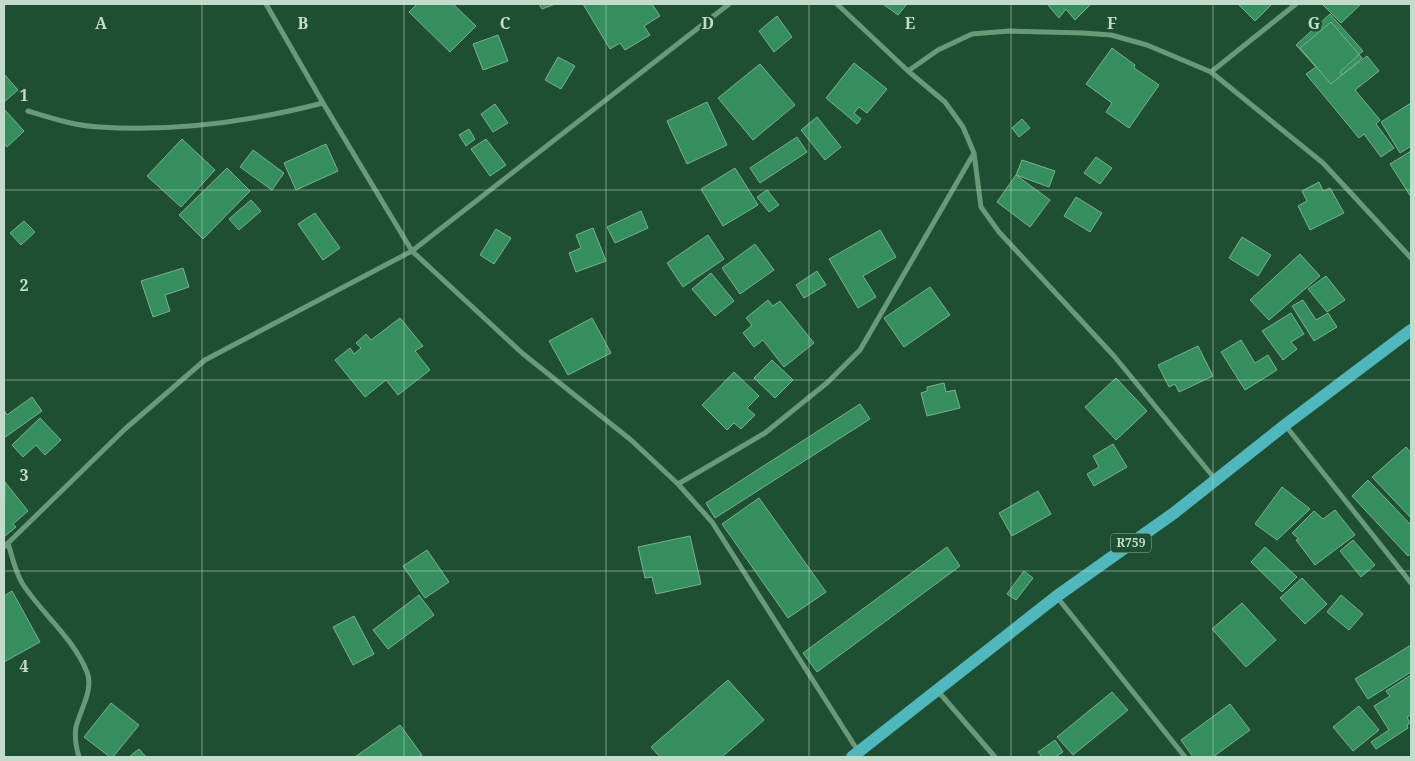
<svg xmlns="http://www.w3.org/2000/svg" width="1415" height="761" viewBox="0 0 1415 761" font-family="'Noto Serif',serif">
	<rect width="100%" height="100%" fill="#1f4f33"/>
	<!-- building -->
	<path fill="#348e5d" stroke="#7daf8f" d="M417,4H453L476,26L450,52L409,12Z
		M539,4H555L542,9Z
		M583,4H652L660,16L644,26L650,35L625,50L620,43L610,49Z
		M883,4H907L898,15Z
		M1047,4H1091L1075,20L1066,9L1059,18Z
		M1238,4H1272L1255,21Z
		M1322,4H1361L1341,23Z
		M1330,14L1363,51L1340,72L1342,75L1367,56L1379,71L1355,90L1380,120L1376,124L1394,148L1381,157L1364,134L1359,138L1306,74L1316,67L1296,45Z
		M777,16L792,37L774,52L759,31Z
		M1331,22L1362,58L1331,84L1300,48Z
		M498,35L508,61L483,70L473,44Z
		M1112,48L1135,65L1134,68L1159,85L1129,128L1106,112L1112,103L1086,84Z
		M558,57L575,66L561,89L545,80Z
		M854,63L887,89L867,113L859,107L854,113L861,119L857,124L826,98Z
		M760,64L795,105L753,140L718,98Z
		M4,74L18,90L4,102Z
		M707,102L727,145L687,164L667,121Z
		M1411,103V146L1400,153L1381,122Z
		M495,104L508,123L493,132L481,114Z
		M4,109L24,131L7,147L4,143Z
		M817,117L841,147L825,160L801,130Z
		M1022,119L1030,128L1019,137L1012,128Z
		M469,129L475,139L466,146L459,135Z
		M797,137L807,152L760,183L750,168Z
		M182,139L215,170L181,207L147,176Z
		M486,139L506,165L490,176L471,149Z
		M326,144L338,171L296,190L284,163Z
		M253,150L284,173L272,190L240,167Z
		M1411,151V197L1390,164Z
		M1096,157L1112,168L1100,184L1084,173Z
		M1022,160L1055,171L1049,187L1016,175Z
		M227,168L250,191L203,239L179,215Z
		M735,168L758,205L723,226L701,189Z
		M1016,175L1050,200L1030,227L997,202Z
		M1319,182L1323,191L1330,188L1344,213L1310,230L1298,206L1307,201L1302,191Z
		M767,190L779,205L769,212L757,197Z
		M1076,197L1102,213L1090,232L1064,216Z
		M251,200L261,211L239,230L229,219Z
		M641,211L648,228L615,243L607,227Z
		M315,213L340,248L323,260L298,224Z
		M24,221L35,232L21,245L10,233Z
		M593,228L606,261L576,272L569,253L581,248L576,235Z
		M496,229L511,238L494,264L480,255Z
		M880,230L896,257L863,276L876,297L858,308L829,259Z
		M708,235L724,259L683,287L667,263Z
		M1242,237L1271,255L1258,276L1229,258Z
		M755,244L774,270L740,294L722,268Z
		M1300,254L1320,276L1269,320L1250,300Z
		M183,268L189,287L165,295L170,311L153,317L141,281Z
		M817,271L826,285L804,298L796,285Z
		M711,273L734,301L715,316L692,289Z
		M1326,276L1345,300L1327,312L1308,289Z
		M930,287L950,315L904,347L884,318Z
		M768,300L773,306L780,301L814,343L784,367L763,340L754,347L743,333L752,325L746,318Z
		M1303,300L1316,320L1328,313L1337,327L1314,341L1292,306Z
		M1291,313L1304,334L1291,342L1297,349L1283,360L1262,331Z
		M400,318L423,346L415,351L430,370L398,395L386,380L365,397L335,360L350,348L354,354L361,348L356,343L366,334L371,340Z
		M592,318L611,353L568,375L549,341Z
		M1241,340L1255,363L1268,355L1277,370L1245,390L1221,352Z
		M1198,346L1213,376L1179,392L1175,384L1169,387L1158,365Z
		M772,360L793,380L775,398L754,378Z
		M734,372L759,396L747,408L755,415L741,429L734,423L727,430L702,405Z
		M1116,378L1147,411L1116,440L1085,407Z
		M944,383L946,392L955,390L960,408L927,416L921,393L927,391V387Z
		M32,397L42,411L4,438V410L7,415Z
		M860,404L870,419L715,518L706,503Z
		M40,418L61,440L45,455L36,445L23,457L12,445Z
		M1113,444L1127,467L1094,486L1087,474L1099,467L1093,456Z
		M1406,447L1411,453V518L1372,477Z
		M1368,480L1411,525V553L1408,556L1352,496Z
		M5,482L28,511L13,524L16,527L4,537Z
		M1282,487L1310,509L1277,540L1255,524Z
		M1038,491L1051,514L1012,536L999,513Z
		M759,498L826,592L788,618L722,524Z
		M1335,510L1355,535L1315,565L1296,540L1299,539L1292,533L1314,511L1323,519Z
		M690,536L701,584L656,594L652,577L645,578L638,547Z
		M1353,540L1375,565L1361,577L1340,551Z
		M947,547L960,566L817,672L803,653Z
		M1265,547L1297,577L1282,592L1251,562Z
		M427,550L449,582L425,598L403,566Z
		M1024,571L1033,578L1016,600L1007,594Z
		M1302,578L1327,604L1305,624L1280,598Z
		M12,591L40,642L4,662V596Z
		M419,595L434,615L388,649L373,630Z
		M1341,595L1363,614L1349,630L1327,612Z
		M1242,603L1276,640L1246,667L1212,629Z
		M354,616L374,654L353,665L333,627Z
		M1411,645V672L1368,699L1355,679Z
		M1411,675V715L1407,717L1410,723L1407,725L1408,728L1376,749L1371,742L1389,730L1374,706L1390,696L1386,691Z
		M728,680L764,720L722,757H660L651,747Z
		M1112,692L1128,710L1073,755L1057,737Z
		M111,703L139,725L113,757H110L84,737Z
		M1230,704L1250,730L1213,757H1193L1181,740Z
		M1359,706L1379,730L1353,751L1333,727Z
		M400,725L422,755L418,757H355Z
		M1055,740L1063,752L1055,757H1042L1038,752Z
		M139,749L146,757H129Z"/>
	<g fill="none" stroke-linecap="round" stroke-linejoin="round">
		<!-- minor -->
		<path stroke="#689979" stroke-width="5" d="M266,4L323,103L412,251L522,353L631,440L678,484L712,522L858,751
			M837,4L908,71L945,102L963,127L974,153L981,207L999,232L1114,356L1215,479
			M908,71L938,50L972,34L1009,31L1083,33L1111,35L1147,45L1211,72L1323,163L1411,258
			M1211,72L1296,4
			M28,111C51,118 75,126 99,127C175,132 249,122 323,103
			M1285,425L1411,583
			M678,484L765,433L828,382L860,350L974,153
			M8,543C12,556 15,571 22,583C42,614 72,636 87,672C94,690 80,710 76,727C74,738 76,747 79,757
			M4,547L125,429L205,360L412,251L729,4
			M1057,597L1185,757
			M937,690L995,757"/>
		<!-- primary -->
		<path stroke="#50b7bc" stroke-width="12" d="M852,757L1057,596L1174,513L1285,425L1411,330"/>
	</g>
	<!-- grid -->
	<path fill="none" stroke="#c2dbca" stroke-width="1" stroke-opacity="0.55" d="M202,4V757M404,4V757M606,4V757M809,4V757M1011,4V757M1213,4V757M4,190H1411M4,380H1411M4,571H1411"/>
	<g text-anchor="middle" stroke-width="5" stroke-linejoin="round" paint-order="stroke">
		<!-- shield labels -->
		<rect fill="#1f4f33" stroke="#91b19d" stroke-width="1" x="1111" y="533.5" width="40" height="19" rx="4"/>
		<g font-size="12" font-weight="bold" fill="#c2dbca">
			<text x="1131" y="547">R759</text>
		</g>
	</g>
	<g font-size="16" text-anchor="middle" font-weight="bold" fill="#c2dbca" stroke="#1f4f33" stroke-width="5" stroke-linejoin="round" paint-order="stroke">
		<text x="101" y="29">A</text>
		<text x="303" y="29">B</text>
		<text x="505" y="29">C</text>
		<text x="708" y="29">D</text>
		<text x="910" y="29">E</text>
		<text x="1112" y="29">F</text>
		<text x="1314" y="29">G</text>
		<text x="24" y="101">1</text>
		<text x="24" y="291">2</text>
		<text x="24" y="481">3</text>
		<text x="24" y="672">4</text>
	</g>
	<!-- border -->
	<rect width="1415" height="761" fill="none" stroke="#c2dbca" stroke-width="10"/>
</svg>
